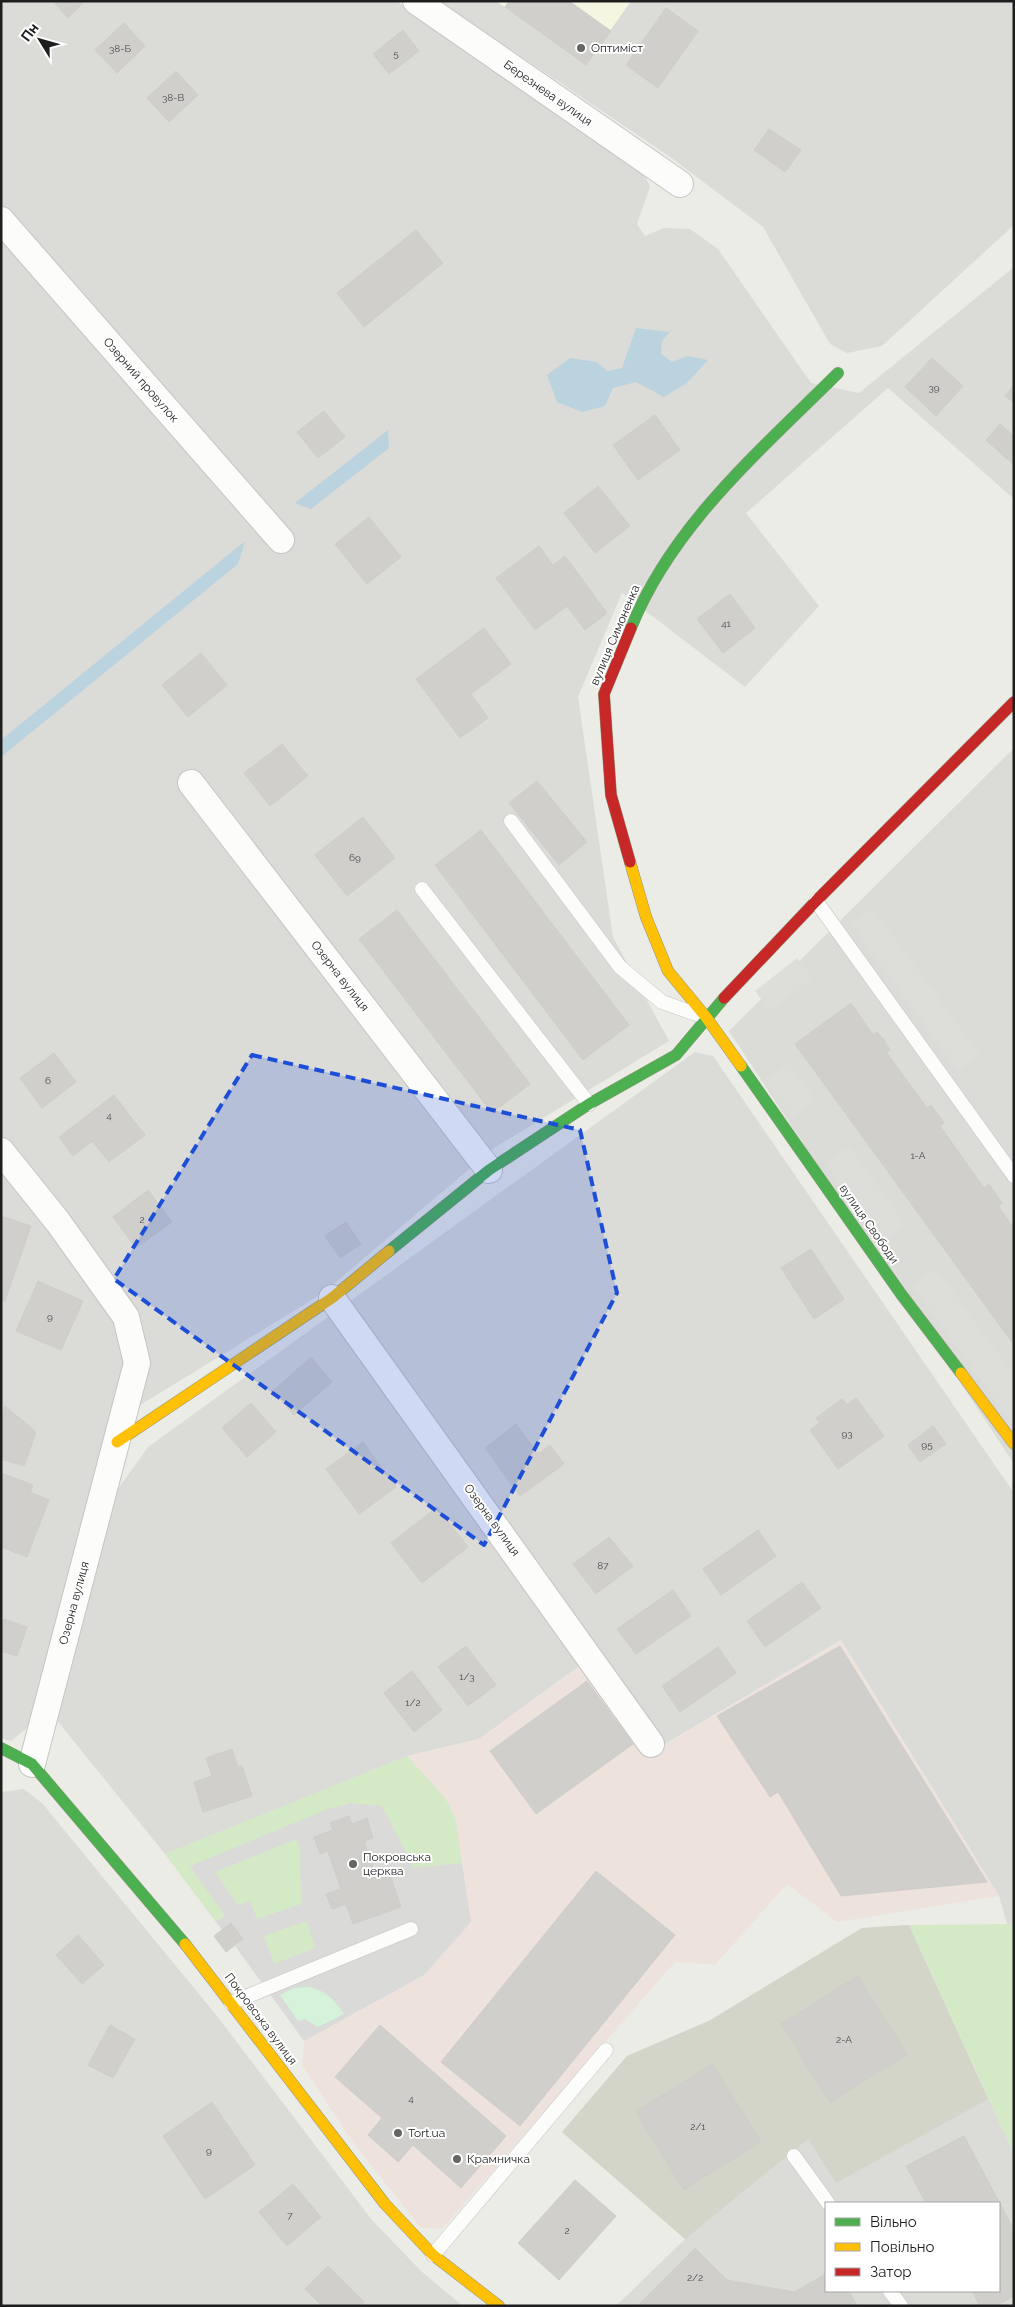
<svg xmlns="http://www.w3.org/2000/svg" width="1015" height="2307" viewBox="0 0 1015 2307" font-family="Raleway,sans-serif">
	<rect width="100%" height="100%" fill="#ecece7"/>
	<!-- residential -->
	<path fill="#dbdbd8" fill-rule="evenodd" d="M1,1H396L638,160L650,187L637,224L645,236L664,228L690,229L718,249L811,383L859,393L1014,267V499L888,388L746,513L819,606L745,687L622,593L578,697L613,937L669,1041L494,1148L323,1293L111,1423L27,1728L11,1741L1,1738Z
		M439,1H1014V225L882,346L847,353L830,344L763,227L673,159Z
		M1014,748V1464L729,1031Z
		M695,1052L713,1056L1014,1493V1924H1007L999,1896L841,1640L648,1754L582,1664L479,1739L407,1756L165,1854L55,1718L110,1500L148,1447Z
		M24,1789L42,1803L217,2016L372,2220L421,2271L463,2306H1V1792Z
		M909,1925L1014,2154V2306H616L685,2239L562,2132L627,2056L709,2021L862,1928ZM826,2203H999V2291H826Z"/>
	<!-- commercial -->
	<path fill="#eee2dd" d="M841,1640L999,1896L837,1922L787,1884L715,1965L675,1962L442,2229L421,2228L355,2145L302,2065L304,2041L424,1975L445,1798L407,1756L479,1739L582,1664L649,1754Z"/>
	<!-- education -->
	<path fill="#f4f6e2" d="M496,1H631L586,65Z"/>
	<!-- religious -->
	<path fill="#dadad8" d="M407,1756L445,1798L455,1818L471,1922L424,1975L304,2041L235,1946L243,1939L222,1930L165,1854Z"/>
	<!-- construction -->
	<path fill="#d4d5c9" d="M909,1925L988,2099L836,2183L808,2139L685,2239L562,2132L627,2056L709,2021L862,1928Z"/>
	<!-- grass -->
	<path fill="#d4eac6" d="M407,1756L445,1798L455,1818L462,1863L414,1868L382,1806L351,1803L328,1809L190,1866L225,1916L216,1922L165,1854Z
		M297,1839L300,1848L301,1904L257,1919L250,1901L238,1905L215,1872Z
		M307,1921L315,1948L274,1964L264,1936Z
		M1014,1924V2154L909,1925Z"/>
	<!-- park -->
	<path fill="#d5f3d9" d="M310,1987C327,1992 334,1999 344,2014L318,2027L305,2019L298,2021L280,1995L294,1988Z"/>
	<!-- parking -->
	<path fill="#ddddda" d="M873,908L980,1055L958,1071L851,924Z
		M797,958L813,978L770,1011L755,991Z
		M789,1063L816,1101L792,1119L764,1081Z
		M850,1146L906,1225L882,1243L825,1163Z
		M936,1268L1014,1375V1426L912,1286Z"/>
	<!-- water -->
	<path fill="#bbd3df" d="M636,328L670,332L662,341L661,354L672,362L688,356L708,360L687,383L664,397L636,382L613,388L605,406L582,412L557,402L547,375L570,358L597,362L607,371L622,368Z
		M388,430L389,448L311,509L295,503Z
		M245,541L238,564L1,757V740Z"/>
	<!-- building -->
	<path fill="#d0cfcc" stroke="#cfcdc8" d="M53,1H85L68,18Z
		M509,1H569L611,31L586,65L505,7Z
		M666,8L698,31L658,88L626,65Z
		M124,23L145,46L117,73L95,50Z
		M403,30L419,51L389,74L373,54Z
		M176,71L198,95L169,122L147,98Z
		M769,129L801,150L785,172L754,150Z
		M416,230L443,263L364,327L337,293Z
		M932,358L963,386L936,416L905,387Z
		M1014,385V403L1005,396Z
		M324,411L345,437L318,458L297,432Z
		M655,415L680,450L638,480L613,445Z
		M1000,424L1014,436V465L986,440Z
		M598,486L630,526L595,553L564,513Z
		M369,517L401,557L367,584L335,544Z
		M539,546L553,565L565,556L607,613L585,630L567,606L535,630L496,578Z
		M730,594L755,628L723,653L697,619Z
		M484,628L511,664L471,694L488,718L460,738L416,679Z
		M201,653L227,685L188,717L162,685Z
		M282,744L308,776L270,806L244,773Z
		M537,781L587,842L559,865L509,803Z
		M363,817L395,858L347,896L315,855Z
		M481,830L629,1025L583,1060L435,865Z
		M397,910L530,1084L492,1113L359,939Z
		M851,1003L873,1035L877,1032L884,1040L890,1050L886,1052L927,1108L931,1105L937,1113L944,1123L940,1126L984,1188L989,1184L1002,1203L998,1206L1014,1228V1345L795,1044Z
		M54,1053L76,1082L42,1108L20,1078Z
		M114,1095L145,1135L109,1162L92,1141L73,1156L59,1137Z
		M148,1190L172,1222L136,1248L113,1217Z
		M1,1216L31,1226L5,1301L1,1299Z
		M346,1222L361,1244L340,1258L325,1236Z
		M811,1249L844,1299L814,1319L781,1268Z
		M38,1281L83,1301L61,1350L16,1331Z
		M311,1357L332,1382L294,1415L273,1391Z
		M856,1398L884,1436L838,1469L810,1430L820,1423L816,1418L842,1399L847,1405Z
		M251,1403L276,1432L247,1457L222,1428Z
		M5,1406L36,1432L24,1466L1,1459V1419Z
		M516,1424L538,1454L550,1445L564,1464L520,1496L485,1448Z
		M933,1426L946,1444L920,1462L908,1445Z
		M363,1442L396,1487L359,1514L326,1469Z
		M1,1473L33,1485L30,1492L49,1500L27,1557L1,1547Z
		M437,1507L468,1547L422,1583L391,1543Z
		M758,1530L776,1556L721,1595L703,1569Z
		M609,1537L633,1566L596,1594L573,1564Z
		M802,1582L821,1608L765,1647L747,1621Z
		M673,1590L691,1616L636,1654L617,1629Z
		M4,1619L27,1627L17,1656L1,1651V1627Z
		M466,1646L496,1685L468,1706L438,1667Z
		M840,1646L987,1882L841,1896L778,1792L770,1797L717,1716Z
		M718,1647L736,1673L680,1712L662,1686Z
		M412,1671L442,1710L414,1732L384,1693Z
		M587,1681L633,1744L536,1814L490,1751Z
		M232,1749L238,1767L242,1766L252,1796L203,1812L194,1782L212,1776L206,1758Z
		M349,1816L352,1824L367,1818L373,1838L364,1841L377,1879L390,1875L401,1907L353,1924L346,1904L332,1909L326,1894L341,1889L328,1851L320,1854L314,1837L333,1830L330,1823Z
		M596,1871L675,1935L520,2126L441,2062Z
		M231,1923L243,1939L226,1952L214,1936Z
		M78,1935L104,1965L82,1984L56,1955Z
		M858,1976L907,2054L830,2102L781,2024Z
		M110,2025L135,2039L113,2078L88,2065Z
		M380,2025L506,2136L461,2188L413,2145L398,2162L368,2135L382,2118L335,2077Z
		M712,2064L761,2141L684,2190L636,2112Z
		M212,2102L255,2165L205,2199L163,2136Z
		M964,2136L1014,2230V2296L995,2306H980L972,2291H999V2203H926L906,2166Z
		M575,2180L616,2216L559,2280L518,2243Z
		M293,2184L321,2217L287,2246L259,2212Z
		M695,2248L727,2280L794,2292L826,2274V2291H849L857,2306H637Z
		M328,2266L364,2302L360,2306H322L305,2289Z"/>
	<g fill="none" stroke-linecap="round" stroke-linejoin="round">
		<!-- lane casing -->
		<g stroke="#c5c5c3" stroke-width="15">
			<path id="lane" d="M511,821L620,967L662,1002L699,1015
				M422,889L589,1104
				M816,901L1014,1176
				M231,2003L411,1929
				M794,2156L828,2203
				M433,2255L606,2050
				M890,2291L901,2306"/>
		</g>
		<!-- street casing -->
		<g stroke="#c5c5c3" stroke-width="28">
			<path id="street" d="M416,1L680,184
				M1,220L281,540
				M191,783L489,1170
				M1,1151L58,1222L126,1317L137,1363L32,1764
				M332,1298L651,1744"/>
		</g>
		<!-- fast casing -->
		<g stroke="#919680" stroke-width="12">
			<path id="fast" d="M631,628C672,525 761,450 838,373
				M741,1066L901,1294L961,1373
				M389,1251L489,1170L589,1104L676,1055L724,998
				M1,1748L32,1764L185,1944"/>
		</g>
		<!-- slow casing -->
		<g stroke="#919680" stroke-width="12">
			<path id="slow" d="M630,862L646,917L668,971L706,1017L741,1066
				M961,1373L1014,1444
				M117,1442L332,1298L389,1251
				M185,1944L385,2204L433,2255L499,2306"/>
		</g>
		<!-- jam casing -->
		<g stroke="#919680" stroke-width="12">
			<path id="jam" d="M630,862L611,795L604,694L631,628
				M724,998L816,901L1014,702"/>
		</g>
		<!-- lane -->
		<use href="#lane" stroke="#fcfcfb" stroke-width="14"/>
		<!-- street -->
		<use href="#street" stroke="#fcfcfb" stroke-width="26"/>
		<!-- fast -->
		<use href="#fast" stroke="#4caf50" stroke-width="11"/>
		<!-- slow -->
		<use href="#slow" stroke="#ffc107" stroke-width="11"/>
		<!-- jam -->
		<use href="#jam" stroke="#c62828" stroke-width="11"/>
	</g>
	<!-- marked area -->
	<path fill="#1d4ed8" fill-opacity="0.2" stroke="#1d4ed8" stroke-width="4" stroke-dasharray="10 6" stroke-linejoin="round" d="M252,1055L580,1130L617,1293L484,1545L114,1279Z"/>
	<!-- markers -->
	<g fill="#666664" stroke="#fff" stroke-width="2">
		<circle cx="581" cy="48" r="5"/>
		<circle cx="353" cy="1864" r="5"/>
		<circle cx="398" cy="2133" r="5"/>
		<circle cx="457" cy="2159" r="5"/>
	</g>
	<g text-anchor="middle" stroke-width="4" stroke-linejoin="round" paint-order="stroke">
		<!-- number labels -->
		<g font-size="10" fill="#4a4a4a">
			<text x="120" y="52">38-Б</text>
			<text x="396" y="57">5</text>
			<text x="173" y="101">38-В</text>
			<text x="934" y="391">39</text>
			<text x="726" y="627">41</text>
			<text x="355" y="861">69</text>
			<text x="48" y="1084">6</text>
			<text x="109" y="1119">4</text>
			<text x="918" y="1159">1-А</text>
			<text x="142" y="1223">2</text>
			<text x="50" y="1320">9</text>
			<text x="847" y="1437">93</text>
			<text x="927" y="1448">95</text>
			<text x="603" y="1569">87</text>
			<text x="467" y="1680">1/3</text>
			<text x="413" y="1706">1/2</text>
			<text x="844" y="2043">2-А</text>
			<text x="411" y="2102">4</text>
			<text x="698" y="2130">2/1</text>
			<text x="209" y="2154">9</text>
			<text x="290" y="2219">7</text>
			<text x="567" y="2234">2</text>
			<text x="695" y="2281">2/2</text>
		</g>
		<!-- poi labels -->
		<g font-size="12" fill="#1e1e1e" stroke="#fff" text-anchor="start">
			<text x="591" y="52">Оптиміст</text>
			<text x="363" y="1861">Покровська<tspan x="363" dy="14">церква</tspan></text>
			<text x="408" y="2137">Tort.ua</text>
			<text x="467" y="2163">Крамничка</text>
		</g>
		<!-- street labels -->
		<g font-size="12" fill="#1e1e1e" stroke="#fff">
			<text transform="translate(548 93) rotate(35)" y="4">Березнева вулиця</text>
			<text transform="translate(141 380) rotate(49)" y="4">Озерний провулок</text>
			<text transform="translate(615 635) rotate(-67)" y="4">вулиця Симоненка</text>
			<text transform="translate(340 976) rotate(52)" y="4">Озерна вулиця</text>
			<text transform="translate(869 1224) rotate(55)" y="4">вулиця Свободи</text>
			<text transform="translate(492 1520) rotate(54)" y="4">Озерна вулиця</text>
			<text transform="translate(74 1603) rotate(-75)" y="4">Озерна вулиця</text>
			<text transform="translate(261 2019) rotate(53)" y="4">Покровська вулиця</text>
		</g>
	</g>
	<!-- border -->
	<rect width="1015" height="2307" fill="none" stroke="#1e1e1e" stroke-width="5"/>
	<!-- legend -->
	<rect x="825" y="2202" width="175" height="90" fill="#ffffff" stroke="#a5a5a5"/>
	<rect x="835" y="2218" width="25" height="8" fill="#4caf50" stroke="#a5a5a5"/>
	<text x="870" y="2227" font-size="15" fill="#1e1e1e">Вільно</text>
	<rect x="835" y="2243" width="25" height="8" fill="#ffc107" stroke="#a5a5a5"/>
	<text x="870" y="2252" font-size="15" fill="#1e1e1e">Повільно</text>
	<rect x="835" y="2268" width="25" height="8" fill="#c62828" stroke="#a5a5a5"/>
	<text x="870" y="2277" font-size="15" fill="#1e1e1e">Затор</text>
	<!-- north arrow -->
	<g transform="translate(40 40) rotate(307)" stroke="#ffffff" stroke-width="4" paint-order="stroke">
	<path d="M0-4L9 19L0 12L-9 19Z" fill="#1e1e1e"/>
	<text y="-8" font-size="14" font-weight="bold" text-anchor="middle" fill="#1e1e1e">Пн</text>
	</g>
</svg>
